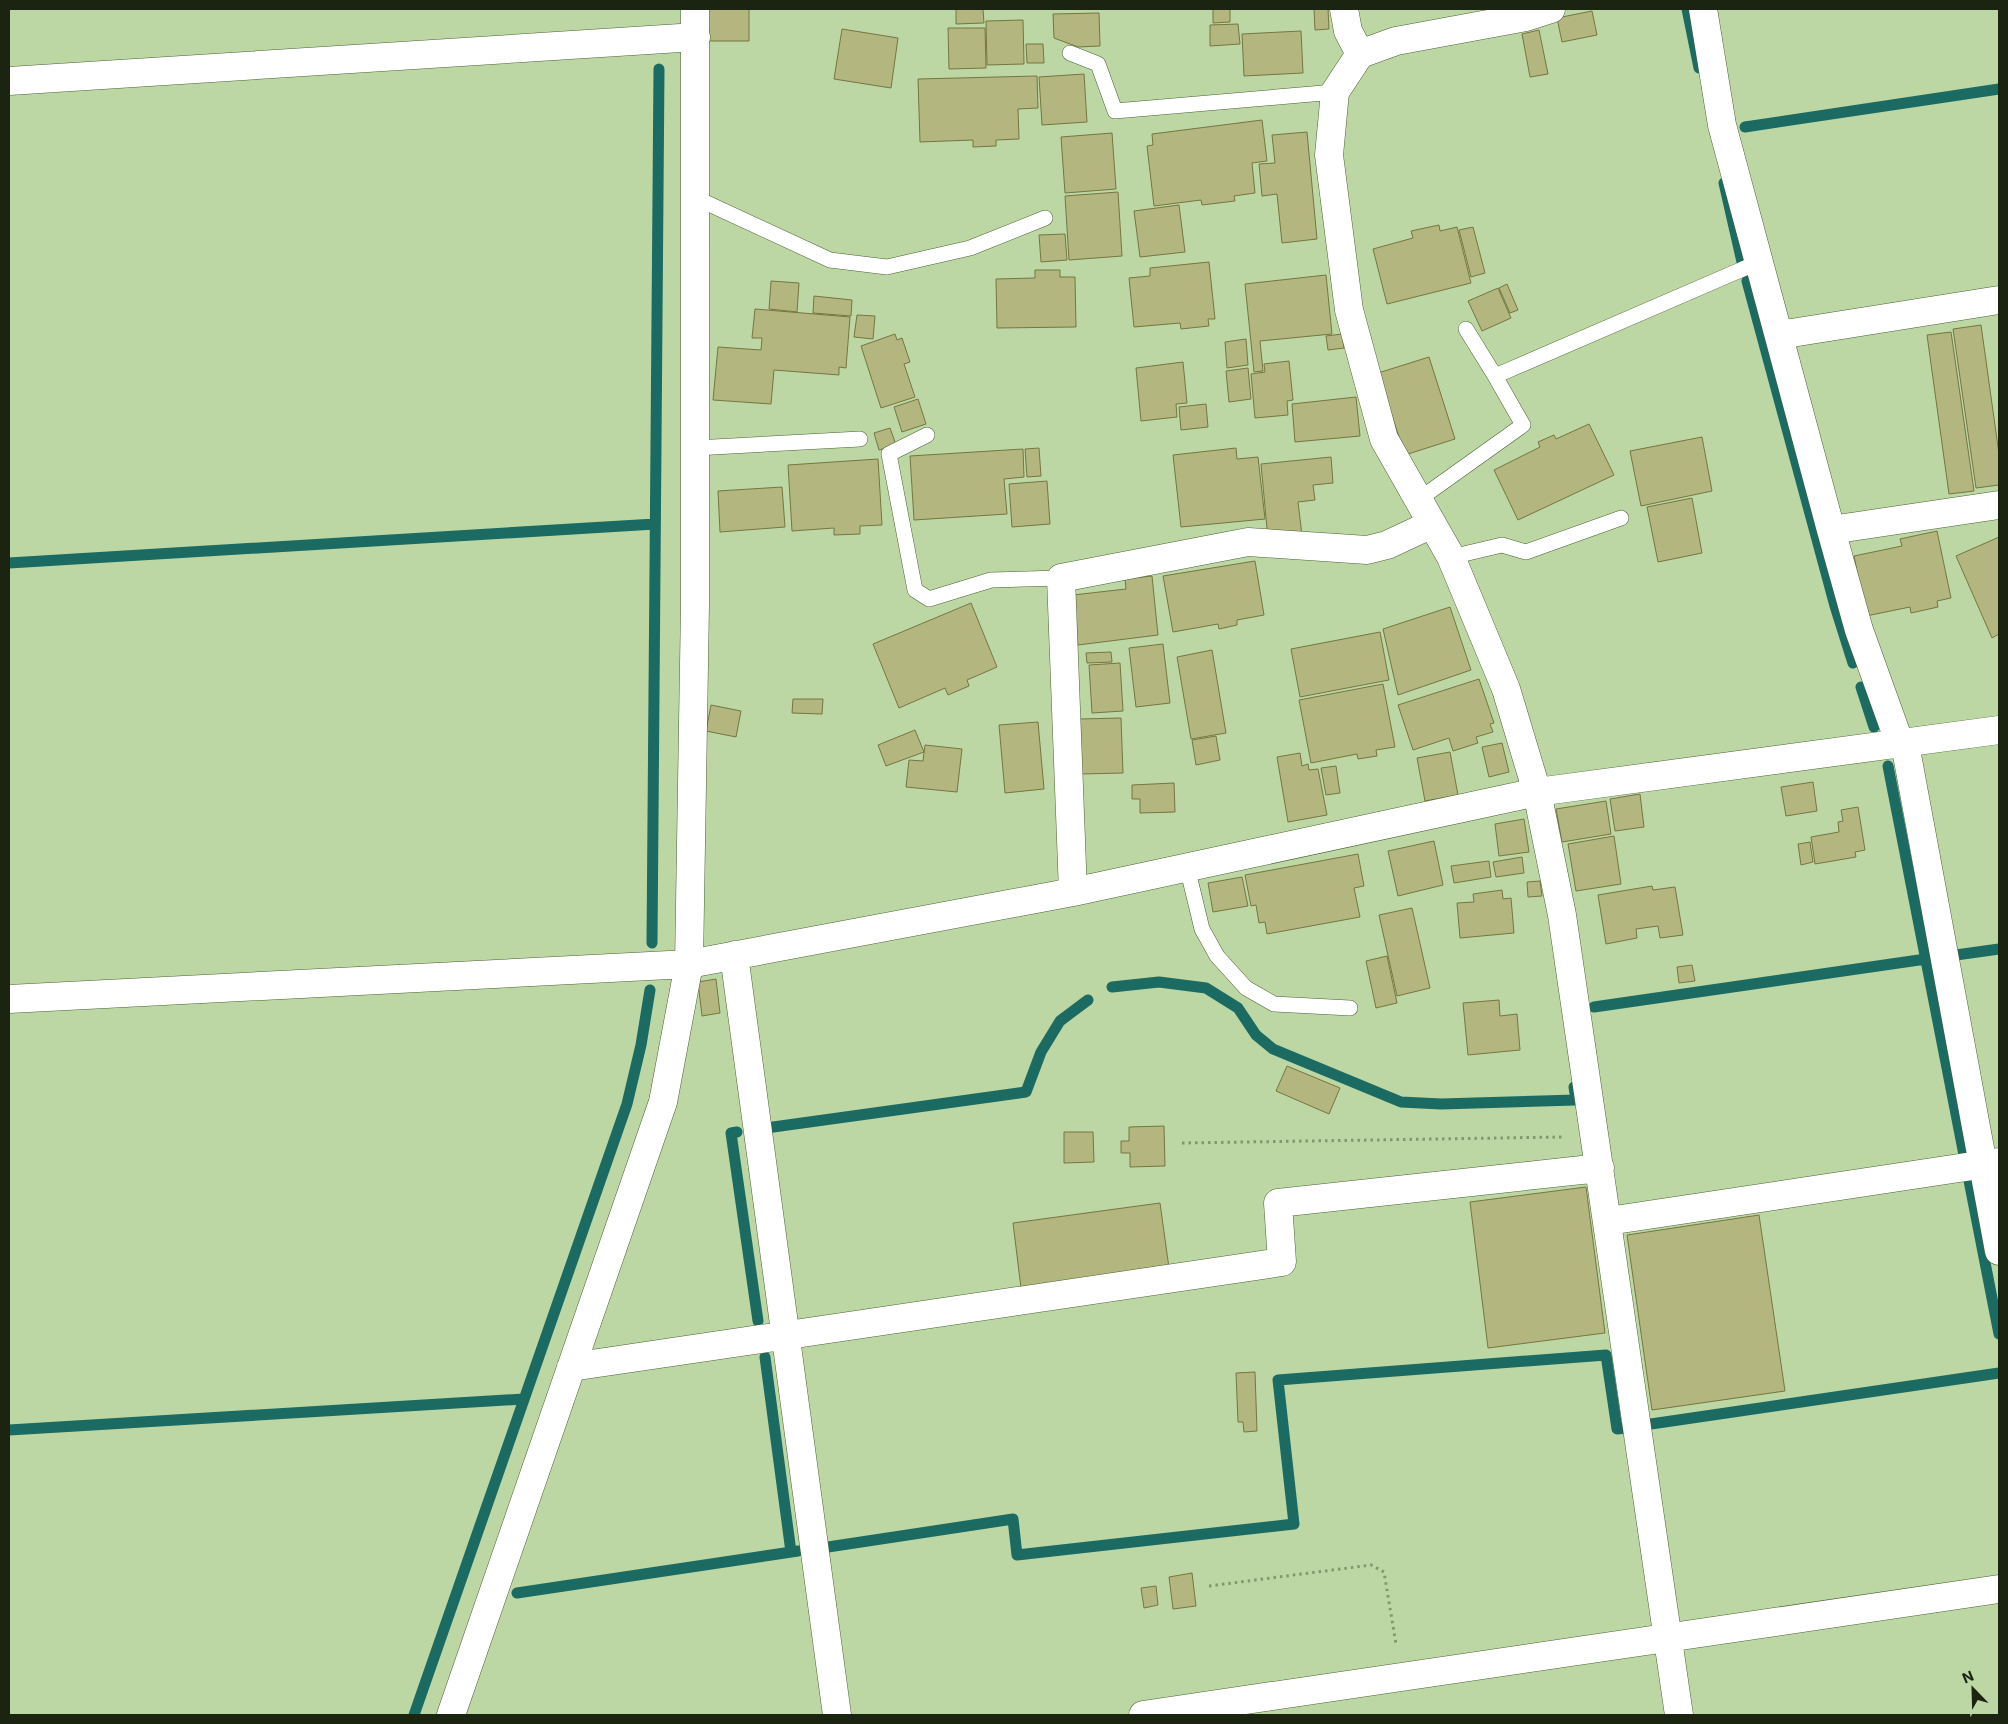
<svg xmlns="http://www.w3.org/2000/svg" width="2008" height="1724" viewBox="0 0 2008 1724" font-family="Inter,sans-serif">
	<rect width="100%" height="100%" fill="#bdd7a4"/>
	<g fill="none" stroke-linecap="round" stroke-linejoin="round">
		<!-- stream -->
		<path stroke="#1b6b62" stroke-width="11" d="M1687,9L1699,68
			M1745,127L1999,89
			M1724,183L1742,262
			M1747,281L1835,606L1853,663
			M9,563L655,524
			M1861,687L1874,727
			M1888,766L1999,1334
			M652,943L659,69
			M1956,955L1999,949
			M1112,987L1159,982L1206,988L1238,1008L1256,1035L1273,1049L1401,1102L1441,1104L1576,1100L1574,1087
			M1594,1007L1926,959
			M766,1128L1026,1092L1041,1052L1060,1021L1088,1000
			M737,1132L731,1133L758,1321
			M765,1357L791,1552
			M1651,1424L1999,1373
			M9,1430L524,1399
			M828,1547L1013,1519L1017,1555L1294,1524L1278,1380L1606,1355L1617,1429L1626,1428
			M517,1593L798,1551
			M414,1715L627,1104L641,1045L650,990"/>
	</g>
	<!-- building -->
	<path fill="#b3b67e" stroke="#757641" d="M708,9H749V41H708Z
		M956,9H983L984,23L956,24Z
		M1213,9H1230V22L1213,23Z
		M1314,9H1328L1329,29L1315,30Z
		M1592,11L1597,35L1562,42L1557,18Z
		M1099,13L1100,46L1078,47L1054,38L1053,14Z
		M1023,20L1024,64L987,65L986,21Z
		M1238,24L1240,44L1210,46V25Z
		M948,28H985L986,68L949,69Z
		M842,29L898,38L891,88L834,79Z
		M1539,30L1548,74L1530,77L1522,34Z
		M1301,31L1303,73L1244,76L1242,34Z
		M1026,44H1043L1044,63H1027Z
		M1084,74L1087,122L1042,125L1039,77Z
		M1037,76L1038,108L1018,109L1019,139L996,140V146L973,147V140L920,142L918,79Z
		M1262,120L1267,161L1252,163L1255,193L1234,196L1235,201L1202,205L1201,200L1154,206L1147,146L1153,145L1152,134Z
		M1307,132L1317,239L1282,243L1277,194L1262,196L1259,164L1275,163L1272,135Z
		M1112,133L1116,189L1065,193L1061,137Z
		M1118,192L1122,256L1069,260L1065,196Z
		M1179,205L1185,252L1140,257L1134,211Z
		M1439,225L1440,231L1457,227L1471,283L1387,304L1373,249L1413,238L1411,231Z
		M1473,227L1485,273L1471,277L1459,230Z
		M1065,234L1067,260L1041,262L1039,235Z
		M1209,262L1215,319H1208L1209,326L1181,329L1180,323L1134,327L1129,278L1150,276V268Z
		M1035,270H1060V277H1075L1076,327L997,328L996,279L1035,278Z
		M1326,275L1332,334L1260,341L1263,371L1254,372L1245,284Z
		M771,281L799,283L797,312L769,309Z
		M1507,284L1518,310L1510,313L1499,288Z
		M1498,288L1511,318L1482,331L1468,301Z
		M814,296L852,300L851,316L813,313Z
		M755,309L850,317L846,368L839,367V375L774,370L771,404L713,400L718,347L761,350L762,338H752Z
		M857,315L875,316L873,339L854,337Z
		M1981,325L1999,454V485L1976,488L1953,329Z
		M1951,332L1974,491L1949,494L1927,335Z
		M895,334L897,340L902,338L910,362L904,364L915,397L881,408L861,346Z
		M1342,334L1344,348L1328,350L1326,336Z
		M1246,339L1248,365L1227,368L1225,342Z
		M1429,357L1455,439L1405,455L1378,373Z
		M1289,361L1293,400L1287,401L1288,415L1255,418L1251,374L1265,372L1264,364Z
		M1183,362L1187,403L1176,404L1177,417L1141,421L1136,368Z
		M1248,368L1251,399L1229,402L1226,371Z
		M1356,397L1360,436L1295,442L1292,404Z
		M918,399L926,424L902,432L894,407Z
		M1206,404L1208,427L1181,430L1179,407Z
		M1589,424L1614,475L1518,520L1494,470L1540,447L1538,442L1554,435L1556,439Z
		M890,428L896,445L879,450L874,433Z
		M1702,437L1712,491L1641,506L1630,451Z
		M1039,448L1041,476L1027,477L1025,449Z
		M1236,448L1237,459L1258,457L1265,519L1181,527L1173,455Z
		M1023,449L1024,477L1004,479L1007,514L914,520L910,456Z
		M1331,457L1333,483L1313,485L1315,500L1298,502L1302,535L1268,539L1261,464Z
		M878,459L882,525L860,526V534L834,535V528L792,531L788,465Z
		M1047,481L1050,524L1012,527L1009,484Z
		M782,487L785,527L720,532L718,491Z
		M1692,498L1702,553L1658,562L1647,507Z
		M1937,531L1951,598L1937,601L1938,607L1911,613L1910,607L1866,616L1854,556L1902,546L1900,539Z
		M1999,537V634L1992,638L1956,556Z
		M1255,561L1264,615L1237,620V625L1219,629L1218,624L1173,632L1163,576Z
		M1152,576L1158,635L1078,645L1073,595L1126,589L1125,579Z
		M971,603L997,667L967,680L969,686L948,695L945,688L899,708L873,644Z
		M1450,607L1471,670L1398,695L1383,629Z
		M1380,632L1389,680L1300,697L1291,649Z
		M1163,644L1170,703L1136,707L1129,648Z
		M1212,650L1226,733L1191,739L1177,657Z
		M1111,652L1112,662L1087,663L1086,653Z
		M1120,663L1123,711L1092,713L1089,665Z
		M1479,679L1494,723L1490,724L1493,732L1476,737L1478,743L1453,751L1449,738L1413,750L1398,705Z
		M1383,684L1395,747L1376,750L1377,756L1358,759L1357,754L1311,763L1299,700Z
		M793,699H823L822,714L792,713Z
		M711,705L741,711L736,737L706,731Z
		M1121,718L1123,773L1081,774L1079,719Z
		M1038,722L1044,789L1005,793L999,725Z
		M915,730L924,752L886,766L878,745Z
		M1216,736L1220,760L1196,765L1192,740Z
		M1502,743L1509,772L1489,777L1482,747Z
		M925,745L962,749L957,792L906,787L909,760L923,761Z
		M1450,752L1458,795L1425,801L1417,758Z
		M1300,753L1302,766L1308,764L1309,770L1318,769L1327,815L1288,822L1277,757Z
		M1336,766L1340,793L1326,795L1321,768Z
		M1813,782L1817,811L1786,816L1781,787Z
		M1174,783L1175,812L1140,813V799H1132V785Z
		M1640,794L1644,827L1615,831L1610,799Z
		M1606,801L1611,834L1562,842L1556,809Z
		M1858,807L1865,850L1855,852L1856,857L1815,864L1811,837L1839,832L1838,822L1843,821L1841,810Z
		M1524,819L1529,852L1499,856L1495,824Z
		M1614,836L1621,884L1576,891L1568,844Z
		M1434,841L1443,885L1398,896L1388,851Z
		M1810,842L1813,862L1801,865L1798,844Z
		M1358,854L1364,886L1354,888L1360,917L1267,934L1265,922L1259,923L1256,905L1251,906L1245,875Z
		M1522,857L1524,873L1496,877L1493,862Z
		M1489,861L1491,877L1454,883L1451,866Z
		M1242,877L1248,906L1213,912L1208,883Z
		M1540,881L1542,896L1528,897L1527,882Z
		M1652,886L1653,890L1675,887L1683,935L1660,938L1658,926L1636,929L1637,938L1606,944L1598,895Z
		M1502,890L1503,899L1511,898L1514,933L1460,938L1457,903L1474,902L1473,894Z
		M1412,908L1430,988L1397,996L1379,915Z
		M1387,956L1397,1003L1376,1008L1366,961Z
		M1692,965L1695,981L1679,983L1677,967Z
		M716,979L720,1013L702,1016L698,982Z
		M1499,1000L1500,1016L1517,1014L1520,1050L1468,1055L1463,1003Z
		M1287,1066L1340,1088L1329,1114L1276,1091Z
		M1164,1126L1165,1166L1130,1167V1153H1121V1141H1129V1127Z
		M1064,1132H1093L1094,1162L1064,1163Z
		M1586,1187L1605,1333L1488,1348L1470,1202Z
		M1160,1203L1169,1268L1021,1288L1013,1223Z
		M1759,1215L1785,1391L1652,1410L1627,1235Z
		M1255,1372L1257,1431L1244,1432L1243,1422H1238L1236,1373Z
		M1192,1573L1196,1606L1173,1609L1169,1577Z
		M1156,1586L1158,1605L1144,1608L1141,1588Z"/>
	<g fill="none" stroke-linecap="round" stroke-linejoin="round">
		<!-- service casing -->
		<g stroke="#4c6234" stroke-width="16">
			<path id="service" d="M1070,53L1098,64L1115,111L1335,92
				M696,198L830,260L887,267L970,248L1045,218
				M1466,329L1495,376
				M927,435L889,454L915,590L929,599L991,580L1061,578
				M695,448L860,439
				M1418,500L1523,425L1495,376L1759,262
				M1451,557L1502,545L1526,552L1621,518
				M1187,867L1202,929L1217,956L1246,988L1274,1004L1350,1008"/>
		</g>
		<!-- minor casing -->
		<g stroke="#4c6234" stroke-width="29">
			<path id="minor" d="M1344,9L1348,31L1360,54
				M1551,9L1526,17L1396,41L1360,54L1335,92L1329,155L1349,310L1384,439L1451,557L1506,689L1537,792L1562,915L1679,1715
				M1703,9L1722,125L1831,530L1859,630L1900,744
				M1779,335L1999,300
				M1831,530L1999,505
				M1905,744L1999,1251
				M1073,892L1061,578L1248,542L1367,550L1387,545L1432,524
				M734,955L837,1715
				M9,999L689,964L1073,892L1537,792L1999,730
				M1608,1221L1999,1162
				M571,1367L1282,1262L1278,1203L1600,1168
				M451,1715L663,1102L689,964L695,605V9"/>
		</g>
		<!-- tertiary casing -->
		<g stroke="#4c6234" stroke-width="29">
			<path id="tertiary" d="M9,81L696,37
				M1143,1715L1999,1589"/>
		</g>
		<!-- path -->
		<path stroke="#83976f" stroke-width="3" stroke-dasharray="2.5 4" stroke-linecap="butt" d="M1182,1143L1562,1137
			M1209,1586L1371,1565L1384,1572L1396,1644"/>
		<!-- service -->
		<use href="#service" stroke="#fff" stroke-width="15"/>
		<!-- minor -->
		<use href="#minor" stroke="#fff" stroke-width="28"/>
		<!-- tertiary -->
		<use href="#tertiary" stroke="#fff" stroke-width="28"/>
	</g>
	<!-- border -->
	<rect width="2008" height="1724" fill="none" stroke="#1b2411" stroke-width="20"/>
	<!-- north arrow -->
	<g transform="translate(1973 1689) rotate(337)" stroke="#bdd7a4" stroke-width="4" paint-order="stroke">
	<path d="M0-4L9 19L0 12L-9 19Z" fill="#1b2411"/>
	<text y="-8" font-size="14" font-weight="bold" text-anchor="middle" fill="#1b2411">N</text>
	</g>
</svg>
